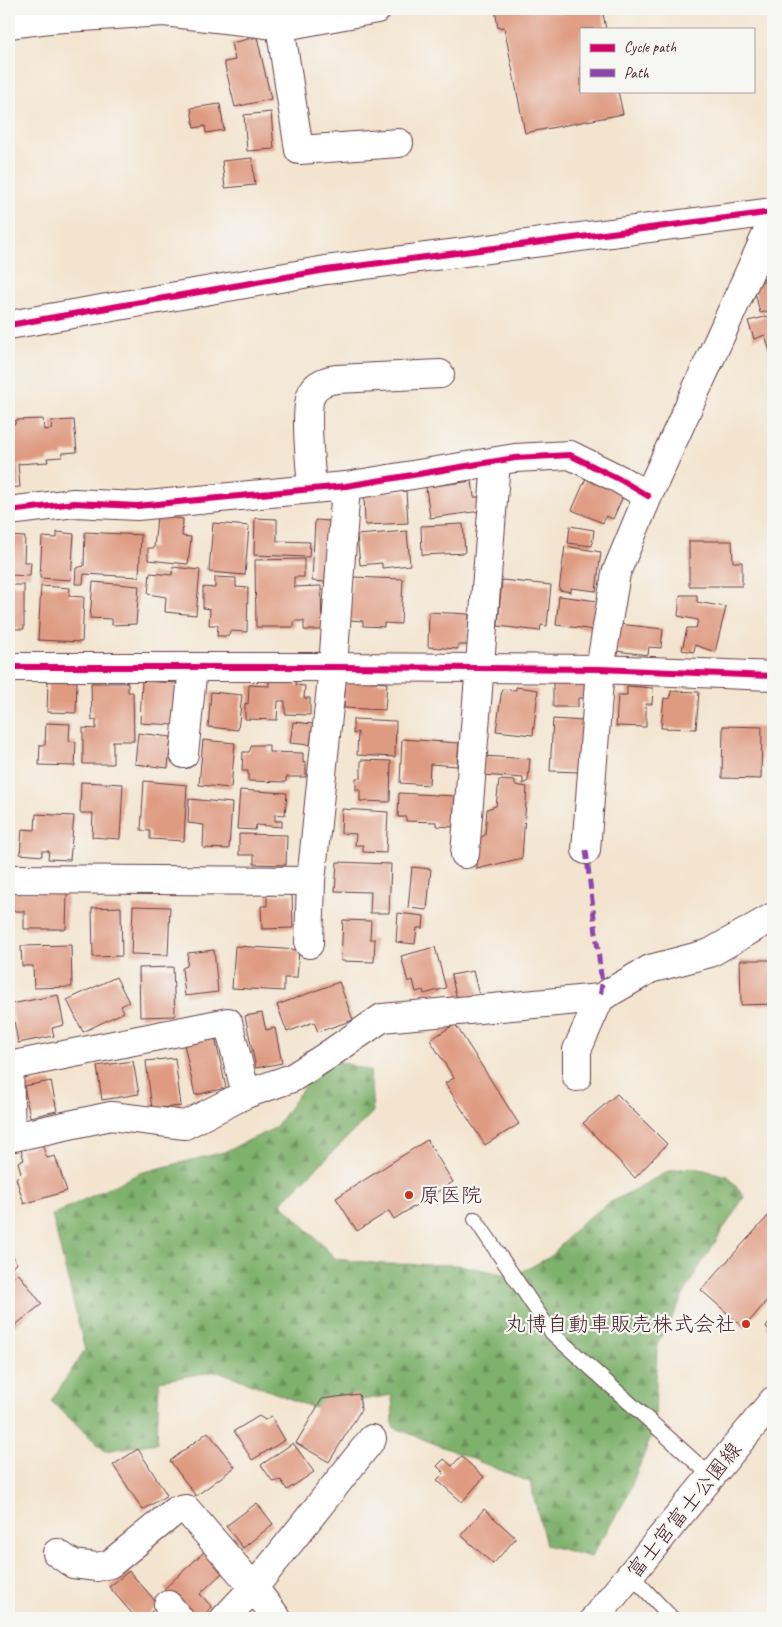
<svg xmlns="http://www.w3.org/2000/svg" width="782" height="1627" viewBox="0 0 782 1627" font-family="Caveat,'Klee One',sans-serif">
	<defs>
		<pattern id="forest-firs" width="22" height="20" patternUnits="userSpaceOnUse" patternTransform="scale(1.25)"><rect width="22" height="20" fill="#7eb16c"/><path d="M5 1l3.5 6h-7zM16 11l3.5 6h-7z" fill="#698f59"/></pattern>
	</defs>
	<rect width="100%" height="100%" fill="#f6f6f2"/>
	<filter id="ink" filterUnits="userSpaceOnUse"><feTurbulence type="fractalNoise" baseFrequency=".02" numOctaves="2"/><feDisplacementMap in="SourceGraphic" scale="10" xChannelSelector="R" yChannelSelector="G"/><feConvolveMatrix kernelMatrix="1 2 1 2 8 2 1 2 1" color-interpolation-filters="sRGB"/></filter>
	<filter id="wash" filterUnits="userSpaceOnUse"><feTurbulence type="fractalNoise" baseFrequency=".0096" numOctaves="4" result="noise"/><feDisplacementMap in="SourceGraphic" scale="20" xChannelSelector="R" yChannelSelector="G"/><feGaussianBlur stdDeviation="1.12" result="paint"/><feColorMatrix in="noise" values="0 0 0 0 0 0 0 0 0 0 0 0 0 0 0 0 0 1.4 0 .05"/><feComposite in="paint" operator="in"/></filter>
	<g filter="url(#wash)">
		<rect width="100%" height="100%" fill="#f3e4cf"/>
		<!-- forest -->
		<path fill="url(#forest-firs)" stroke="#64684c" d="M325,1057L370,1071L373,1112L281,1203L336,1259L384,1264L459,1265L513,1276L550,1257L581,1223L609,1203L669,1171L692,1167L728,1176L744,1197L697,1270L657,1345L655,1427L626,1499L591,1557L546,1545L530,1482L393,1427L392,1395L314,1408L218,1371L159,1381L157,1443L105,1451L51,1401L85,1350L52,1215L140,1173L224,1152L275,1128Z"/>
		<g id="blocks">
			<!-- building -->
			<path fill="#df9b82" d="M495,9H556L557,13L577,9H602L606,29H581V91H618L623,114L525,133L504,27L498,28Z
				M257,37L271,99L235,107L224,62L235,60L231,43Z
				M220,104L224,130L206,133L205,126L194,128L191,108Z
				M271,112L274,149L247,151L244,115Z
				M252,158L255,185L225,188L222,161Z
				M773,256V310L760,313L753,284L764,281L761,270L767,268L766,264L771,263L769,257Z
				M773,315V362L765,335L754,339L748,321Z
				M43,419L44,430L52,429L51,421L74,420L77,452L62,453V457L47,458L48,462L18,464L20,487L9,488V424H15L16,420Z
				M586,478L624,494L613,519L606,516L603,523L572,510Z
				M472,481L474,497H479L481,511L430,518L426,487Z
				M406,491L408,523L365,525L364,493Z
				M157,516L183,519L182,536L191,537L188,564L148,560V548H154Z
				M255,518L277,519V541L310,542L309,557L254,555Z
				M315,520L330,521L326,582L312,581Z
				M213,523L249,526L245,575L209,572Z
				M463,524L465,553L422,555L421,526Z
				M570,526L594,530L592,546L568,543Z
				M407,531L410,565L382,568V563L360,565L357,535Z
				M57,532L74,534L71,580L40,578L42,537L57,538Z
				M85,532L141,535L139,577L84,574L83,584H75L76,568L84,566Z
				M9,536L25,537L24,562H31L30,576L9,575Z
				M689,541H732L733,562H742V586H689Z
				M565,546L601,552L596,591L571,588V592L559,590Z
				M304,559V577H294V587L321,586L322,630H304V621H294V627H256L255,560Z
				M173,567L200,570L196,615L165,612L166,597L148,594L150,573L172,575Z
				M215,577L236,578V587L248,588L247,632L230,631L229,636H217L218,625H209L210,609L203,608V587L215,588Z
				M352,577L403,579L401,624L384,623V627L363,626V621L350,620Z
				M502,580L551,585L547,626L541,625L540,631L498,626Z
				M93,582L139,586L136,624L112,625V619L90,618Z
				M9,585H24V629H9Z
				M41,586L70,588L69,596L84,597L82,642L38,640Z
				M680,595H697V602L726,607L715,652L695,645L694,652L682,650L687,628H696L698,620L678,616Z
				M559,596L598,601L595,630L556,625Z
				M429,612L469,614L468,645H458V649L428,647Z
				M619,624L663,629L661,648L649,647L648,655L616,651Z
				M269,676L296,677V685L305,686L304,698H310V715L285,714V701H278L277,720L245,719V703L248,704L249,685L269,686Z
				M48,680L77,681L76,713L47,712Z
				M346,680L387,683L385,710L344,708Z
				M553,680H587V698H578V707H553Z
				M142,681L177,683L175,725L140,723Z
				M91,683H128V692H133L134,741H113V764H83V728L96,729V719L92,721Z
				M627,686L653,688L652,704H646V727L616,726L618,695H627Z
				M516,687L538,690L533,735L496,731L502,689L516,690Z
				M671,691L699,692L696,729L661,728L664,698L670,699Z
				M211,692L242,695L238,730L208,727Z
				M353,719L396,721L395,757L357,755L358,732L353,734Z
				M553,719L584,721L581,772L550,771Z
				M293,722L313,724L310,745L290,743Z
				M46,723L70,724L69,741L76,742L75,766L39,765L40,745H45Z
				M723,726L762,727L761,779L722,778Z
				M138,733L171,737L168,768L135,764Z
				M402,739L459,743L457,766L430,764L429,785L400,783Z
				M203,740L235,743L231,788L199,785Z
				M252,745H269V752L303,753V763L306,762V777H286V782L248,781V771H242L243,752H249Z
				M483,756L530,759L528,781L523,784V778L482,775Z
				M361,760L391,761L390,802L360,801V790H356V778H361Z
				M499,780L515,781V785L527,787L522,858L477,869L478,839L485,835L487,809L496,806Z
				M144,781L187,785L184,841L150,839V831L141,830Z
				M81,782L123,784L120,839L92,837L93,813H80Z
				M240,790L287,793L285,815L275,814V821H282V827L256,825L255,830L237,829Z
				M399,793L455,796L453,827L436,826V822L406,821V817H398Z
				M189,799L232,803L229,849L203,848L204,825L188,823Z
				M342,809L388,812L386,853L363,852V845H355L356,834L341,833Z
				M36,814L74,816L70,860L48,859L49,851H42V856L20,854L22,829L35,830Z
				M9,816L12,817L10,843H9Z
				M239,834L287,835L286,865L254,864V855H239Z
				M337,862L391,864L389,913H370L371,892L335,891Z
				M412,867L431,869L427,910L408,908Z
				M9,892L67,893L66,929H24V911H9Z
				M292,894L293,928L262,929L261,906H267V895Z
				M133,906L170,907L168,955L131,954Z
				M121,907L122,956L93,957L92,908Z
				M398,913L424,916L423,928H417L415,944L396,942Z
				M343,920L371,921L370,939H375L374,962L341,961Z
				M71,945L72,987L34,988L33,966H22L21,946Z
				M235,946L299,950L297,978H284V991L232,988Z
				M435,947L446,988L424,994L423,990L416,992L413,980L408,982L401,956Z
				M214,950L218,992L185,996L182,968L187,966L188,953Z
				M740,960H773V1004L741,1005Z
				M173,967L175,1016L140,1017L139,968Z
				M473,971L480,999H457L451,975Z
				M116,977L129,1002L121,1006L124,1012L83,1032L67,1000Z
				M339,982L353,1020L318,1032L314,1022L287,1032L277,1005Z
				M58,995L64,1025L52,1028L54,1036L18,1043L11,1004Z
				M262,1013L266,1030L275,1028L282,1063L256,1068L245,1016Z
				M455,1024L519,1124L485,1145L445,1083L454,1078L430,1040Z
				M215,1037L226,1088L195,1095L184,1044Z
				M175,1058L181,1106L152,1109L146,1061Z
				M133,1061L139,1094L102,1100L97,1066Z
				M51,1081L57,1111L30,1117L24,1086Z
				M617,1094L667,1144L635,1178L583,1123Z
				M427,1140L453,1182L394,1219L389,1211L357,1231L336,1198Z
				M42,1144L47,1158L55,1156L67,1191L24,1204L16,1178L21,1173L18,1162L24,1160L21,1150Z
				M769,1215L773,1219V1293L744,1328L701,1290Z
				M9,1248L17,1264L9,1268Z
				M18,1273L42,1304L9,1330V1281Z
				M773,1318V1333L766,1327Z
				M359,1394L361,1410L329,1462L296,1443L322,1399Z
				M259,1416L265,1420L271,1416L285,1440L252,1460L234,1431Z
				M208,1432L235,1467L196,1496L170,1461Z
				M293,1443L314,1472L287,1490L281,1480L273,1482L261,1465Z
				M138,1449L167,1495L143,1510L113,1465Z
				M461,1456L484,1477L462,1502L437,1480L444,1473L437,1466L444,1459L452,1466Z
				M257,1503L273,1524L243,1548L226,1526Z
				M484,1509L516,1538L493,1564L461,1535Z
				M205,1551L224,1571L200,1594L212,1607L200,1618H191L164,1589Z
				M129,1571L159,1605L144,1618H136L109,1587Z"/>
		</g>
	</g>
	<g filter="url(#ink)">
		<use href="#blocks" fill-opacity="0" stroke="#633d44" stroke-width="1"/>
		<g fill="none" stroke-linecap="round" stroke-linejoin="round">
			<!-- lane casing -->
			<g stroke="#633d44" stroke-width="16">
				<path id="lane" d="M475,1219L552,1333L712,1477
					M631,1575L672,1618"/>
			</g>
			<!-- street casing -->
			<g stroke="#633d44" stroke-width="30">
				<path id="street" d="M9,24L49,19L164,12L284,26L377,9
					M280,25L299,150L399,143
					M312,489C311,469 303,405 313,391C318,383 329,380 337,379L440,374
					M9,511L74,503L137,506L312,489L346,486L515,458L570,455L619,479L648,496
					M9,667H333L600,669L773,676
					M184,754L193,667
					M586,850L600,669L616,573L648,496L773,220
					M465,854L496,462
					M9,879L311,881
					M309,944L311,881L333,667L346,486
					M9,1065L11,1137
					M9,1066L228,1022L246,1094
					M577,1077V1050L600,998L650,969L710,953L773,917
					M9,1138L111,1116L185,1125L246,1094L292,1078L325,1057L382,1018L600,998
					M57,1553L73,1564L97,1567L110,1564L175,1511L186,1509L254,1588L277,1618
					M168,1605L179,1618
					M225,1618L255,1586L372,1439"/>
			</g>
			<!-- secondary casing -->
			<g stroke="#633d44" stroke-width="30">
				<path id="secondary" d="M9,325L326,270L773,212
					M595,1618L773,1401"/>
			</g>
			<!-- lane -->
			<use href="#lane" stroke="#fff" stroke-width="14"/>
			<!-- street -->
			<use href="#street" stroke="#fff" stroke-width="28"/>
			<!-- secondary -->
			<use href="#secondary" stroke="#fff" stroke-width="28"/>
			<!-- quiet -->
			<path stroke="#8e44ad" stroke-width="5" stroke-dasharray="10 5" stroke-linecap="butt" d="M586,850L602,984L600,998"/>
			<!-- cycleway casing -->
			<g stroke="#f6f6f2" stroke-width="9">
				<path id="cycleway" d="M9,325L326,270L773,212
					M9,511L74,503L137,506L312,489L346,486L515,458L570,455L619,479L648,496
					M9,667H333L600,669L773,676"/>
			</g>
			<!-- cycleway -->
			<use href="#cycleway" stroke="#d6006c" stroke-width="6"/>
		</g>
	</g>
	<!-- markers -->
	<g fill="#c8321e" stroke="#f6f6f2" stroke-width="2">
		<circle cx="409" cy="1195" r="5"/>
		<circle cx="746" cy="1324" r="5"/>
	</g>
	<g text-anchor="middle" stroke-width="4.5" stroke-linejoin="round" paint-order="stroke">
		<!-- poi labels -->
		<g font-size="21" fill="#4a1f2b" stroke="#f6f6f2" text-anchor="start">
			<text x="419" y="1202">原医院</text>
			<text x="736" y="1331" text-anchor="end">丸博自動車販売株式会社</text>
		</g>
		<!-- street labels -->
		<g font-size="21" fill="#4a1f2b" stroke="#f6f6f2">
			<text transform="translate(684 1510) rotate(-51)" y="7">富士宮富士公園線</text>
		</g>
	</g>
	<!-- margin -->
	<rect width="782" height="1627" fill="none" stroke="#f6f6f2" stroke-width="30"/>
	<!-- legend -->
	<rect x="580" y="28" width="175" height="65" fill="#f6f6f2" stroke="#b1a0a2"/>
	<rect x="590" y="44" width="25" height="8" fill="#d6006c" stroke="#b1a0a2"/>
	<text x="624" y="52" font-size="15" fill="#4a1f2b">Cycle path</text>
	<rect x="590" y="69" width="25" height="8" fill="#8e44ad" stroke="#b1a0a2"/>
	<text x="624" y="78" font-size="15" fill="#4a1f2b">Path</text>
</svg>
